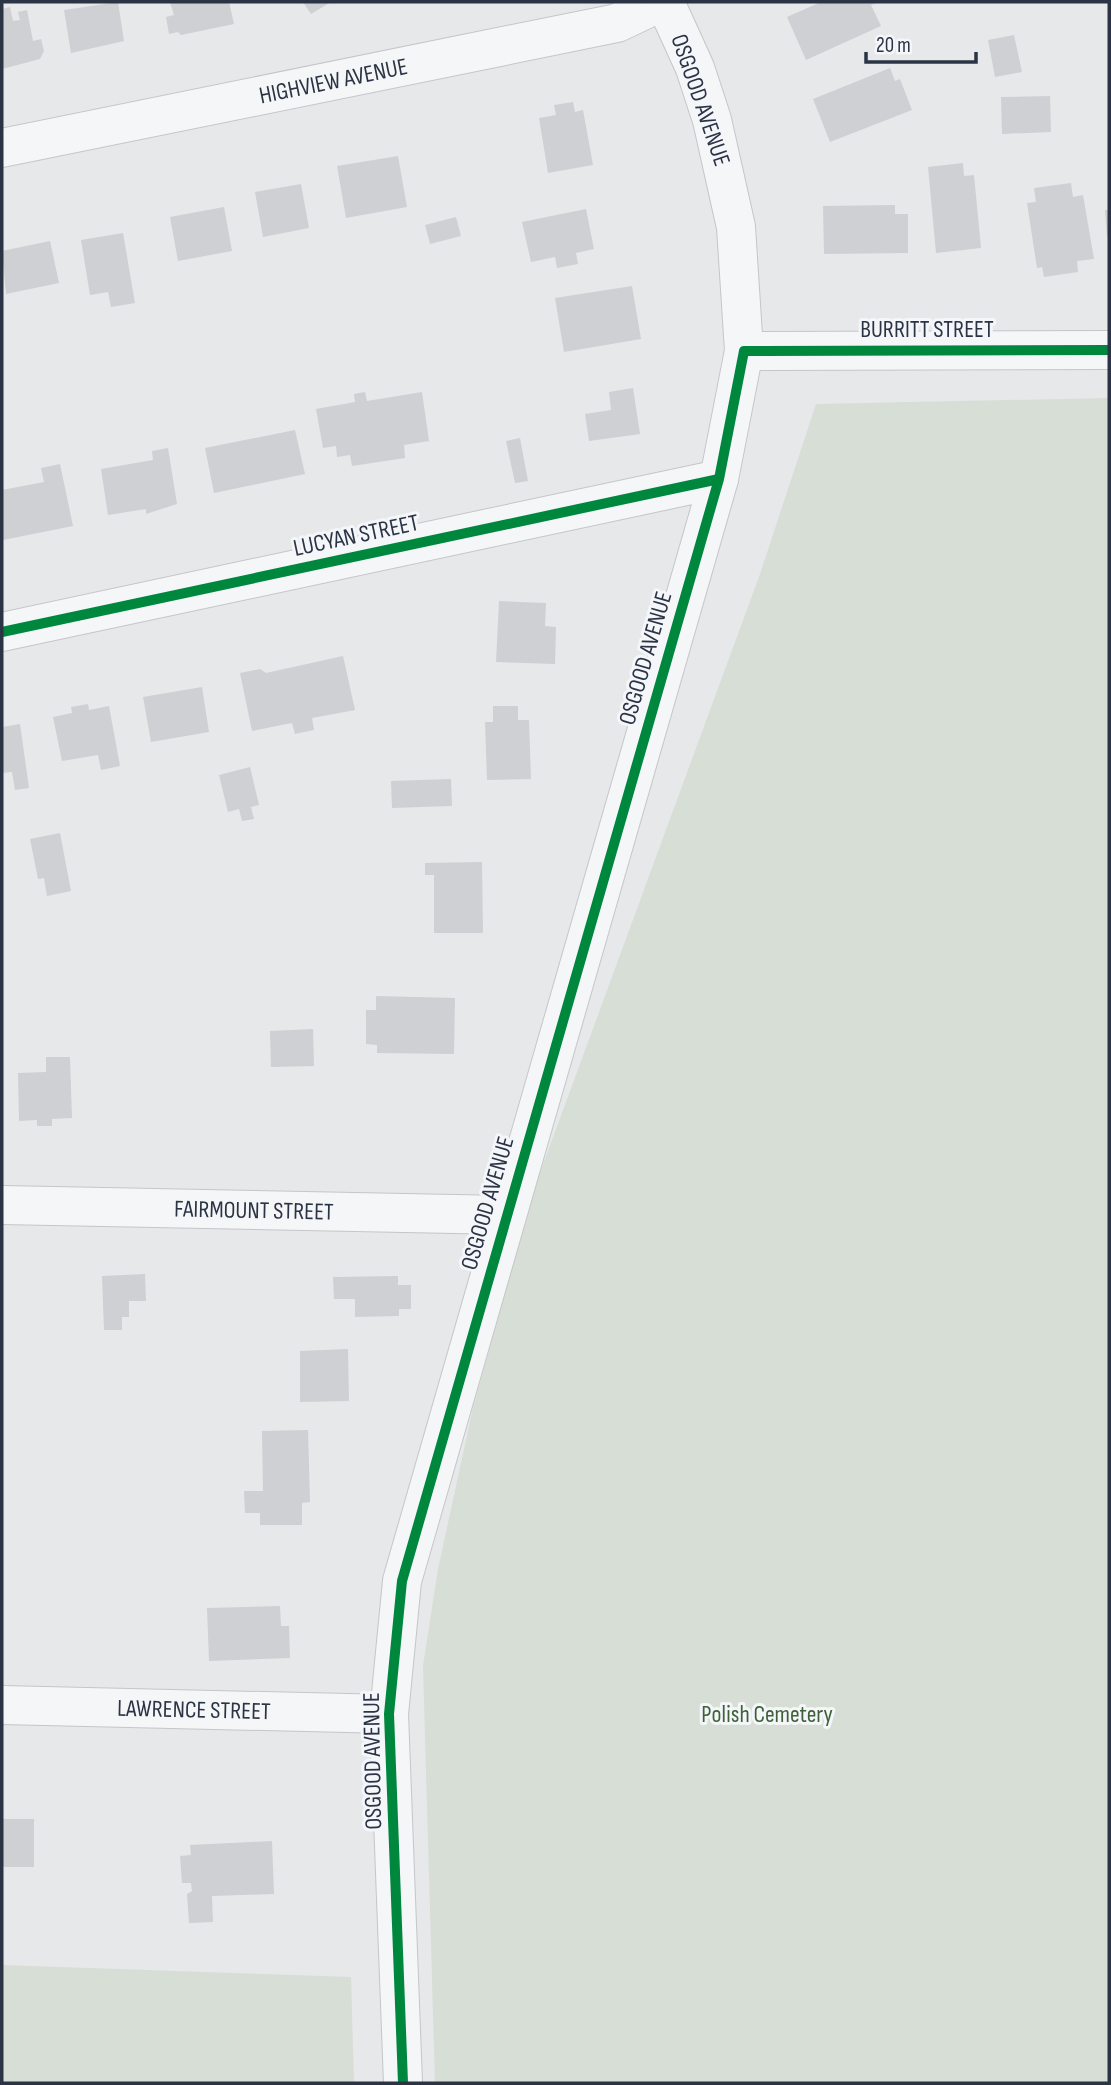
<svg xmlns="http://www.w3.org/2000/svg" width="1111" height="2085" viewBox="0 0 1111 2085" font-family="'Sofia Sans Condensed',sans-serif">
	<rect width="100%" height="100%" fill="#e6e8ea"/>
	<!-- green -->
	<path fill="#d6ded6" d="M1109,398V2083H435L423,1666L438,1569L473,1408L537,1181L760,574L816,404Z
		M2,1965L351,1977L354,2083H2Z"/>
	<!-- building -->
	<path fill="#ced0d3" d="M118,2L124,41L71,53L64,10Z
		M170,2H229L234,24L181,35L178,32L169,34L166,17L174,15Z
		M303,2H331L311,14Z
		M821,2H878L871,5L881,26L806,60L787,17Z
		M10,7L13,21L20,20L18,12L27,10L33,41L41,39L44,51L40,59L2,69V9Z
		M1014,35L1022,72L995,77L988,40Z
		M890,68L895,81L900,79L912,110L830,142L813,99Z
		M1050,96L1051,132L1002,134L1001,97Z
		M573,102L575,112L583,110L593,165L548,173L539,118L556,115L554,105Z
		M398,156L407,207L346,218L337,166Z
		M963,163L964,176L974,175L981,248L936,253L928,167Z
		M1071,183L1073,197L1083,195L1094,259L1077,261L1078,272L1044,277L1042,267L1037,268L1027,203L1036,202L1034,188Z
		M301,184L309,228L263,237L255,192Z
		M895,205V214H908V253L824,254L823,206Z
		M224,207L232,251L178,261L170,217Z
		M586,209L594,249L576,253L578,264L557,268L555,257L531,262L522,222Z
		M1105,210H1109V236H1107Z
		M456,217L461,236L430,244L425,225Z
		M123,233L135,303L111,307L108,292L90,295L81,240Z
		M50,241L59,283L6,294L2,251Z
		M632,286L641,339L564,352L555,298Z
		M633,388L640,434L589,441L585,414L611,410L609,392Z
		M365,392L367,401L422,392L429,441L404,445L405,458L352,466L350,455L337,457L336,446L323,448L316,409L355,402L354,394Z
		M295,430L305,474L214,493L205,448Z
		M520,438L528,481L515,483L506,441Z
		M168,448L177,504L146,514V509L108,515L101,469L153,460L152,451Z
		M60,464L73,526L3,540L2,490L44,482L41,468Z
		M499,601L546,603L545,626L556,627L555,664L496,662Z
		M343,656L355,710L312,718L314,730L295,734L292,723L252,731L240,673L260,669L266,673Z
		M202,687L209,732L151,742L143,697Z
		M88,704L89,710L109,706L120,766L101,770L98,755L62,761L53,717L72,713L71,707Z
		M493,706H518V720H529L531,779L487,780L485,722H493Z
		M20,724L29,788L15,790L12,772L2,773V727Z
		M250,767L259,805L251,807L254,819L242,821L239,809L228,812L219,775Z
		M451,779L452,806L392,808L391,781Z
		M60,833L71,891L47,896L44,878L38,879L30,839Z
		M482,862L483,933H434V875H425V863Z
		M376,996L455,998L454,1054L377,1053V1045L366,1044V1010H376Z
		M313,1029L314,1066L271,1067L270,1031Z
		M46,1057H70L72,1118L52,1119V1126H37V1120L19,1121L18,1073L46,1072Z
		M145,1274L146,1301H129V1317H122V1330H104L102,1276Z
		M398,1276V1285H411V1309H399V1316L355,1317V1299H334L333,1277Z
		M348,1349L349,1401L300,1402V1351Z
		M308,1430L310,1502L302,1503V1525H260V1513H245L244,1491H263L262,1431Z
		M280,1606L281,1626H289L290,1658L209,1661L207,1608Z
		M2,1819H34V1867H2Z
		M272,1841L274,1894L212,1896L213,1922L189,1923L187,1894L192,1891L191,1883H182L180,1856L191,1855L190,1845Z"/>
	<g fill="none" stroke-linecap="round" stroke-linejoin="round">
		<!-- minor casing -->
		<g stroke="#c4c6c8" stroke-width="40">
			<g id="minor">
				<path id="s1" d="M2,148L617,23L661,2"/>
				<path d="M744,351L1109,350"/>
				<path d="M2,632L719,479"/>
				<path id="s2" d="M2,1205L505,1215"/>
				<path id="s3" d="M2,1705L389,1714"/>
				<path d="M403,2083L389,1714L402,1581L719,479L744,351L736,227L712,120L695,68L665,2"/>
			</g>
		</g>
		<!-- minor -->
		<use href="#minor" stroke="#f5f6f7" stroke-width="38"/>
		<!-- cycleway casing -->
		<g stroke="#f4f6f9" stroke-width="15">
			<path id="cycleway" d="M2,632L719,479
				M403,2083L389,1714L402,1581L719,479L744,351L1109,350"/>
		</g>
		<!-- cycleway -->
		<use href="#cycleway" stroke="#00873e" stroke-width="10"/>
	</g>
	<g text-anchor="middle" stroke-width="6" stroke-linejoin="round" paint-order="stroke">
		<!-- street labels -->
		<g font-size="24" fill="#2b3445" stroke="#f4f6f9">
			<text dy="8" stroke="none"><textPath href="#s1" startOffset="338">HIGHVIEW AVENUE</textPath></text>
			<text transform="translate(701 100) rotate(71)" y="8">OSGOOD AVENUE</text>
			<text x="927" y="337">BURRITT STREET</text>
			<text transform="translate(356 535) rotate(-12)" y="8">LUCYAN STREET</text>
			<text transform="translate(645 658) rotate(-74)" y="8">OSGOOD AVENUE</text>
			<text transform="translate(487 1203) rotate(-74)" y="8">OSGOOD AVENUE</text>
			<text dy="8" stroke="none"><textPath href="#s2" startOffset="252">FAIRMOUNT STREET</textPath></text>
			<text dy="8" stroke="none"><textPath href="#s3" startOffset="192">LAWRENCE STREET</textPath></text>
			<text transform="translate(372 1761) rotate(-91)" y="8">OSGOOD AVENUE</text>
		</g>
		<!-- park labels -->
		<g font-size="24" fill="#3f6138" stroke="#f4f6f9">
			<text x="767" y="1722">Polish Cemetery</text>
		</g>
	</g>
	<!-- border -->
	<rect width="1111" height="2085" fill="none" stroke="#2b3445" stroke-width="7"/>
	<!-- scale -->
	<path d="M866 52v10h110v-10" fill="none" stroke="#2b3445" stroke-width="3.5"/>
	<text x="876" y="52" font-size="21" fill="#2b3445" stroke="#f4f6f9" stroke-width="5" paint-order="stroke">20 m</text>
</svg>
